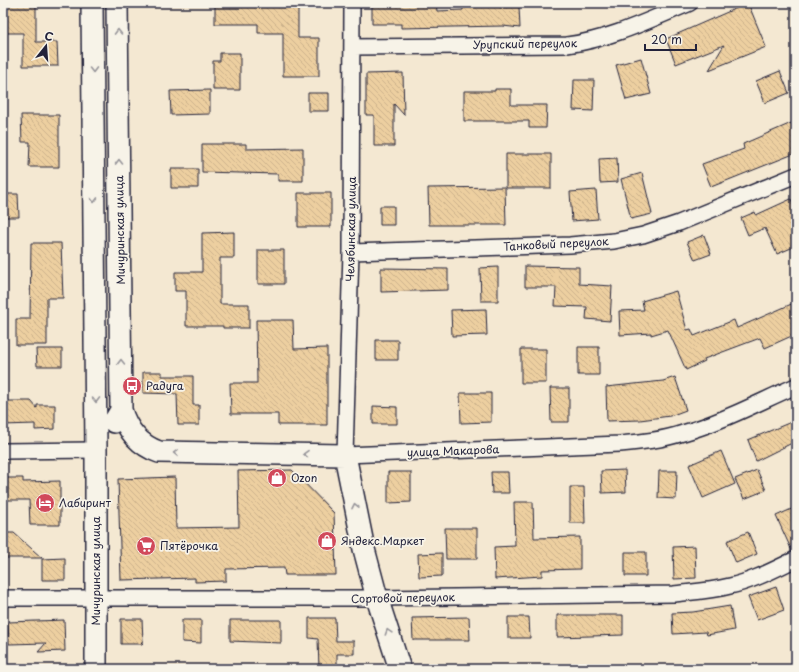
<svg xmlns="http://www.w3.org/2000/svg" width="799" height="672" viewBox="0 0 799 672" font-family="'Playpen Sans',sans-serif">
	<defs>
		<pattern id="building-back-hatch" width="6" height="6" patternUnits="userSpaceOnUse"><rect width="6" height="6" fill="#edcfa0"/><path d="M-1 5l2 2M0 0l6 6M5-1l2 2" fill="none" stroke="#cbb18b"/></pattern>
	</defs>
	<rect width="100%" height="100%" fill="#f4e8d2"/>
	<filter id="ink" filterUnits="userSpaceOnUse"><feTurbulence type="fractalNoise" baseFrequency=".025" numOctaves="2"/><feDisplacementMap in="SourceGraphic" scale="8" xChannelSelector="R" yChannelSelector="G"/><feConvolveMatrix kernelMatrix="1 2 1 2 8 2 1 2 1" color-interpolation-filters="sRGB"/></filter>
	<g filter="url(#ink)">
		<!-- building -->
		<path fill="url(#building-back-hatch)" stroke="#22223b" d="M3,3H36V42H57L58,66H23V33H3Z
			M215,3H298V38H319V76H283V33H258V24H215Z
			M372,3H436L437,11L463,10V3H499V7H519L520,28L503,26L401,28V24H372Z
			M748,3L766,47L709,70L724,45L676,64L666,39Z
			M220,53H240V90H213V61H220Z
			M641,58L651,94L626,100L616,65Z
			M780,71L789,93L765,103L756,81Z
			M403,73L404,115L394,104V146H374V115H366V74Z
			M574,80H594L593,111L573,110Z
			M495,89H511V105H547L546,128H529V121H464V91H495Z
			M210,90V114L171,115L170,91Z
			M308,93H329V111H308Z
			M21,115H59V167H29L30,142H22Z
			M796,121V153L711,187L702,164L744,149L743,144Z
			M202,144H246V149L303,148V181H278V174L202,172Z
			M506,154H551V188H506Z
			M617,158L618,182L600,183L599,159Z
			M171,169H198V188H171Z
			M642,173L652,214L631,219L621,179Z
			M505,187L506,225H429L428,188Z
			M596,190L598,219L572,221L570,192Z
			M298,193H331V227H298Z
			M3,194H18L19,217H3Z
			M791,199L796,211V246L777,254L765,228L748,235L741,218L755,212L756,215Z
			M380,206H394V225H380Z
			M234,232V258H220V304H249V328H223V326H186V291H175V272H202V233Z
			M704,235L711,254L695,260L687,242Z
			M31,243H61L63,298H47V345H16V319H30Z
			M258,250H284V284H258Z
			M525,266L579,267V284L612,286L610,321L586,319L587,307L555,306L556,287H525Z
			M498,267V301H481L480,268Z
			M381,268L448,269V290L381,292Z
			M676,291L687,330L691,329L694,336L734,320L737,328L796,302V334L765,348L760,338L704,359L705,361L686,370L668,330L651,335V333L620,335L619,311L644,310L642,301Z
			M486,309L487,335L452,336L451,310Z
			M256,320H293L294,349L327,348V425H278V414H231L230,383H257Z
			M376,340H398V360H376Z
			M578,347H599V375H578Z
			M36,349H62V366H37Z
			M521,349H546V383H521Z
			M143,372H162V376H193V405H199V425H178L177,394L143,393Z
			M675,377L686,410L670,416L640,420L607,421L606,387L663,381Z
			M550,388H569V422H551Z
			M460,393H491V422L461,423Z
			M3,401H31L37,408V405H55V429L35,430V424L3,425Z
			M373,406L397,407V424H373Z
			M796,420V441L756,461L748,440Z
			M721,451L735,484L703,498L689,465Z
			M292,470L334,513L336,575H285L284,568L226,569V581L195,582V578L121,580L118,479L175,477L176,528L239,527L238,471Z
			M625,470L626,492L602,493L601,471Z
			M757,470L766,490L744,499L735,479Z
			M659,471H677L676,499L658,498Z
			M388,472H411V502L388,503Z
			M491,472H508L509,493H492Z
			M3,478H23V482L60,481V525H30L29,500H3Z
			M570,487H584L585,523H570Z
			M514,502H533L534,538L580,537V569L542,570V576L495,579L494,547L515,546Z
			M796,507V550L792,551L776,516Z
			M445,528H477V559H446Z
			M748,532L757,554L736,563L727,541Z
			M3,533H14L42,558H3Z
			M695,546L696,578L674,579L673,547Z
			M625,552H646V576H625Z
			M442,553V576L419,577L418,554Z
			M65,558V580H42V559Z
			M776,587L784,610L757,620L748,597Z
			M730,606L734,630L707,635L706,632L673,634L672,613L693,612Z
			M557,615H623V635L557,637Z
			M469,617L470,640H413L412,618Z
			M508,617H529L530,638H508Z
			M309,618H335L336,641H354V654H337V668L319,669L318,639L309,638Z
			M121,619H142L143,642H141L143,644H121Z
			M64,620L65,651L38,652L46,643L9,644L8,622Z
			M182,620H201V643L182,642Z
			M230,620H281V643L230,641Z"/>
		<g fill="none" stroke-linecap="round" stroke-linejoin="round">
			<!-- street casing -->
			<g stroke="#22223b" stroke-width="18">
				<path id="street" d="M352,3L351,252L345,455L620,444C641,442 662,440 683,433C722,422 759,402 796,386
					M352,47L567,45C611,39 649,20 690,3
					M351,252L570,245L614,241L643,235L679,223L796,175
					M3,451L96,450
					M3,598H377L674,594C692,592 711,591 730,586C753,581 775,569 796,559"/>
			</g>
			<!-- secondary casing -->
			<g stroke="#22223b" stroke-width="24">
				<path id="secondary" d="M92,3L96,450V669
					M121,410C127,430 139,445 159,452L345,455L364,549L377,598L400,669
					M114,422L121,410L117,3"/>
			</g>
			<!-- street -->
			<use href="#street" stroke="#f7f3e8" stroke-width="15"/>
			<!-- secondary -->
			<use href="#secondary" stroke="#f7f3e8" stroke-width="21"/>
		</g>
		<!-- one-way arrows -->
		<defs><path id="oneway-chevron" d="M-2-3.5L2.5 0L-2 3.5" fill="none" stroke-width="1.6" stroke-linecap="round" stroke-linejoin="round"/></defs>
		<g stroke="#97959a">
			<use href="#oneway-chevron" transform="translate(118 32) rotate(-91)"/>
			<use href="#oneway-chevron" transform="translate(93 70) rotate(89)"/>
			<use href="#oneway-chevron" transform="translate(119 162) rotate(-91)"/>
			<use href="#oneway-chevron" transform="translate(94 200) rotate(89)"/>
			<use href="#oneway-chevron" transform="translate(121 362) rotate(-91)"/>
			<use href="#oneway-chevron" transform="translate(96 400) rotate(89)"/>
			<use href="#oneway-chevron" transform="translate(176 453) rotate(-179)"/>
			<use href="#oneway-chevron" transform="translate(306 454) rotate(-179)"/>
			<use href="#oneway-chevron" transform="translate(355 506) rotate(-102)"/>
			<use href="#oneway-chevron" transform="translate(388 632) rotate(-108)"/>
		</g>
	</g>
	<!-- icons -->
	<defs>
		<g id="bus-disc" transform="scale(1)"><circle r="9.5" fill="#d1495b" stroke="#f7f3e8"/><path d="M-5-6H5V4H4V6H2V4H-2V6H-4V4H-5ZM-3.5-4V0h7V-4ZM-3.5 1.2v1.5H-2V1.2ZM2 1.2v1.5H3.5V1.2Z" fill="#fff"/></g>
		<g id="shop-disc" transform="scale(1)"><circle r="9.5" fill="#d1495b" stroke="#f7f3e8"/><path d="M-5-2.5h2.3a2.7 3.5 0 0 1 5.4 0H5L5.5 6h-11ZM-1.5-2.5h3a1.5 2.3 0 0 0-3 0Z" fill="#fff"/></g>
		<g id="hotel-disc" transform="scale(1)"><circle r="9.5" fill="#d1495b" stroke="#f7f3e8"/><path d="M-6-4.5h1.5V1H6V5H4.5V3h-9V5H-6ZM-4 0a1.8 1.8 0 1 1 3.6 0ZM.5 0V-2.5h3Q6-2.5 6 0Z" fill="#fff"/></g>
		<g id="supermarket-disc" transform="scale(1)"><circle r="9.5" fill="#d1495b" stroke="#f7f3e8"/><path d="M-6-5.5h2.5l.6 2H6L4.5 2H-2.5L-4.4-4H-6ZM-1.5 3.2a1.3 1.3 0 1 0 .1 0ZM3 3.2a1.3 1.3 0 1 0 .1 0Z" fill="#fff"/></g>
	</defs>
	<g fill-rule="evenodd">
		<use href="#bus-disc" x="132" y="386"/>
		<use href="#shop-disc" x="277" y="478"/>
		<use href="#hotel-disc" x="45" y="503"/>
		<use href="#shop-disc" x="327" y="541"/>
		<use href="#supermarket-disc" x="146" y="546"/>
	</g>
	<g text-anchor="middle" stroke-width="3.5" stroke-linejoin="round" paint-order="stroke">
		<!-- street labels -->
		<g font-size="11" fill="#22223b" stroke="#f7f3e8">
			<text transform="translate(525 44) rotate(-1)" y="4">Урупский переулок</text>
			<text transform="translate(351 229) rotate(-89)" y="4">Челябинская улица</text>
			<text transform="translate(120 230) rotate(-91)" y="4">Мичуринская улица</text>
			<text transform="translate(556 244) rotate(-3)" y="4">Танковый переулок</text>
			<text transform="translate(453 451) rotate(-2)" y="4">улица Макарова</text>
			<text transform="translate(96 571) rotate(-90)" y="4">Мичуринская улица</text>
			<text transform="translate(403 598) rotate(-1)" y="4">Сортовой переулок</text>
		</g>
		<!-- poi labels -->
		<g font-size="11" fill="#22223b" stroke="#f7f3e8" text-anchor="start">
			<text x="146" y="390">Радуга</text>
			<text x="291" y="482">Ozon</text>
			<text x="59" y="507">Лабиринт</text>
			<text x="341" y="545">Яндекс.Маркет</text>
			<text x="160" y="550">Пятёрочка</text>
		</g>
	</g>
	<!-- margin -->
	<rect width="799" height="672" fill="none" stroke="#f7f3e8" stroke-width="16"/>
	<rect x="8" y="8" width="783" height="656" fill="none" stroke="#22223b" stroke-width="1.5" filter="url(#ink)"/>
	<!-- north arrow -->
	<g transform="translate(46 46) rotate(17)" stroke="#f7f3e8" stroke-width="3" paint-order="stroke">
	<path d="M0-3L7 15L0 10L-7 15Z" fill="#22223b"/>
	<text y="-6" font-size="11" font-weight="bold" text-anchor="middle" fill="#22223b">С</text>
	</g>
	<!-- scale -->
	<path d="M645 44v6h51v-6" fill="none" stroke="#22223b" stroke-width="2"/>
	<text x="651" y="44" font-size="12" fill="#22223b" stroke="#f7f3e8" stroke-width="3" paint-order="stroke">20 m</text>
</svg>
